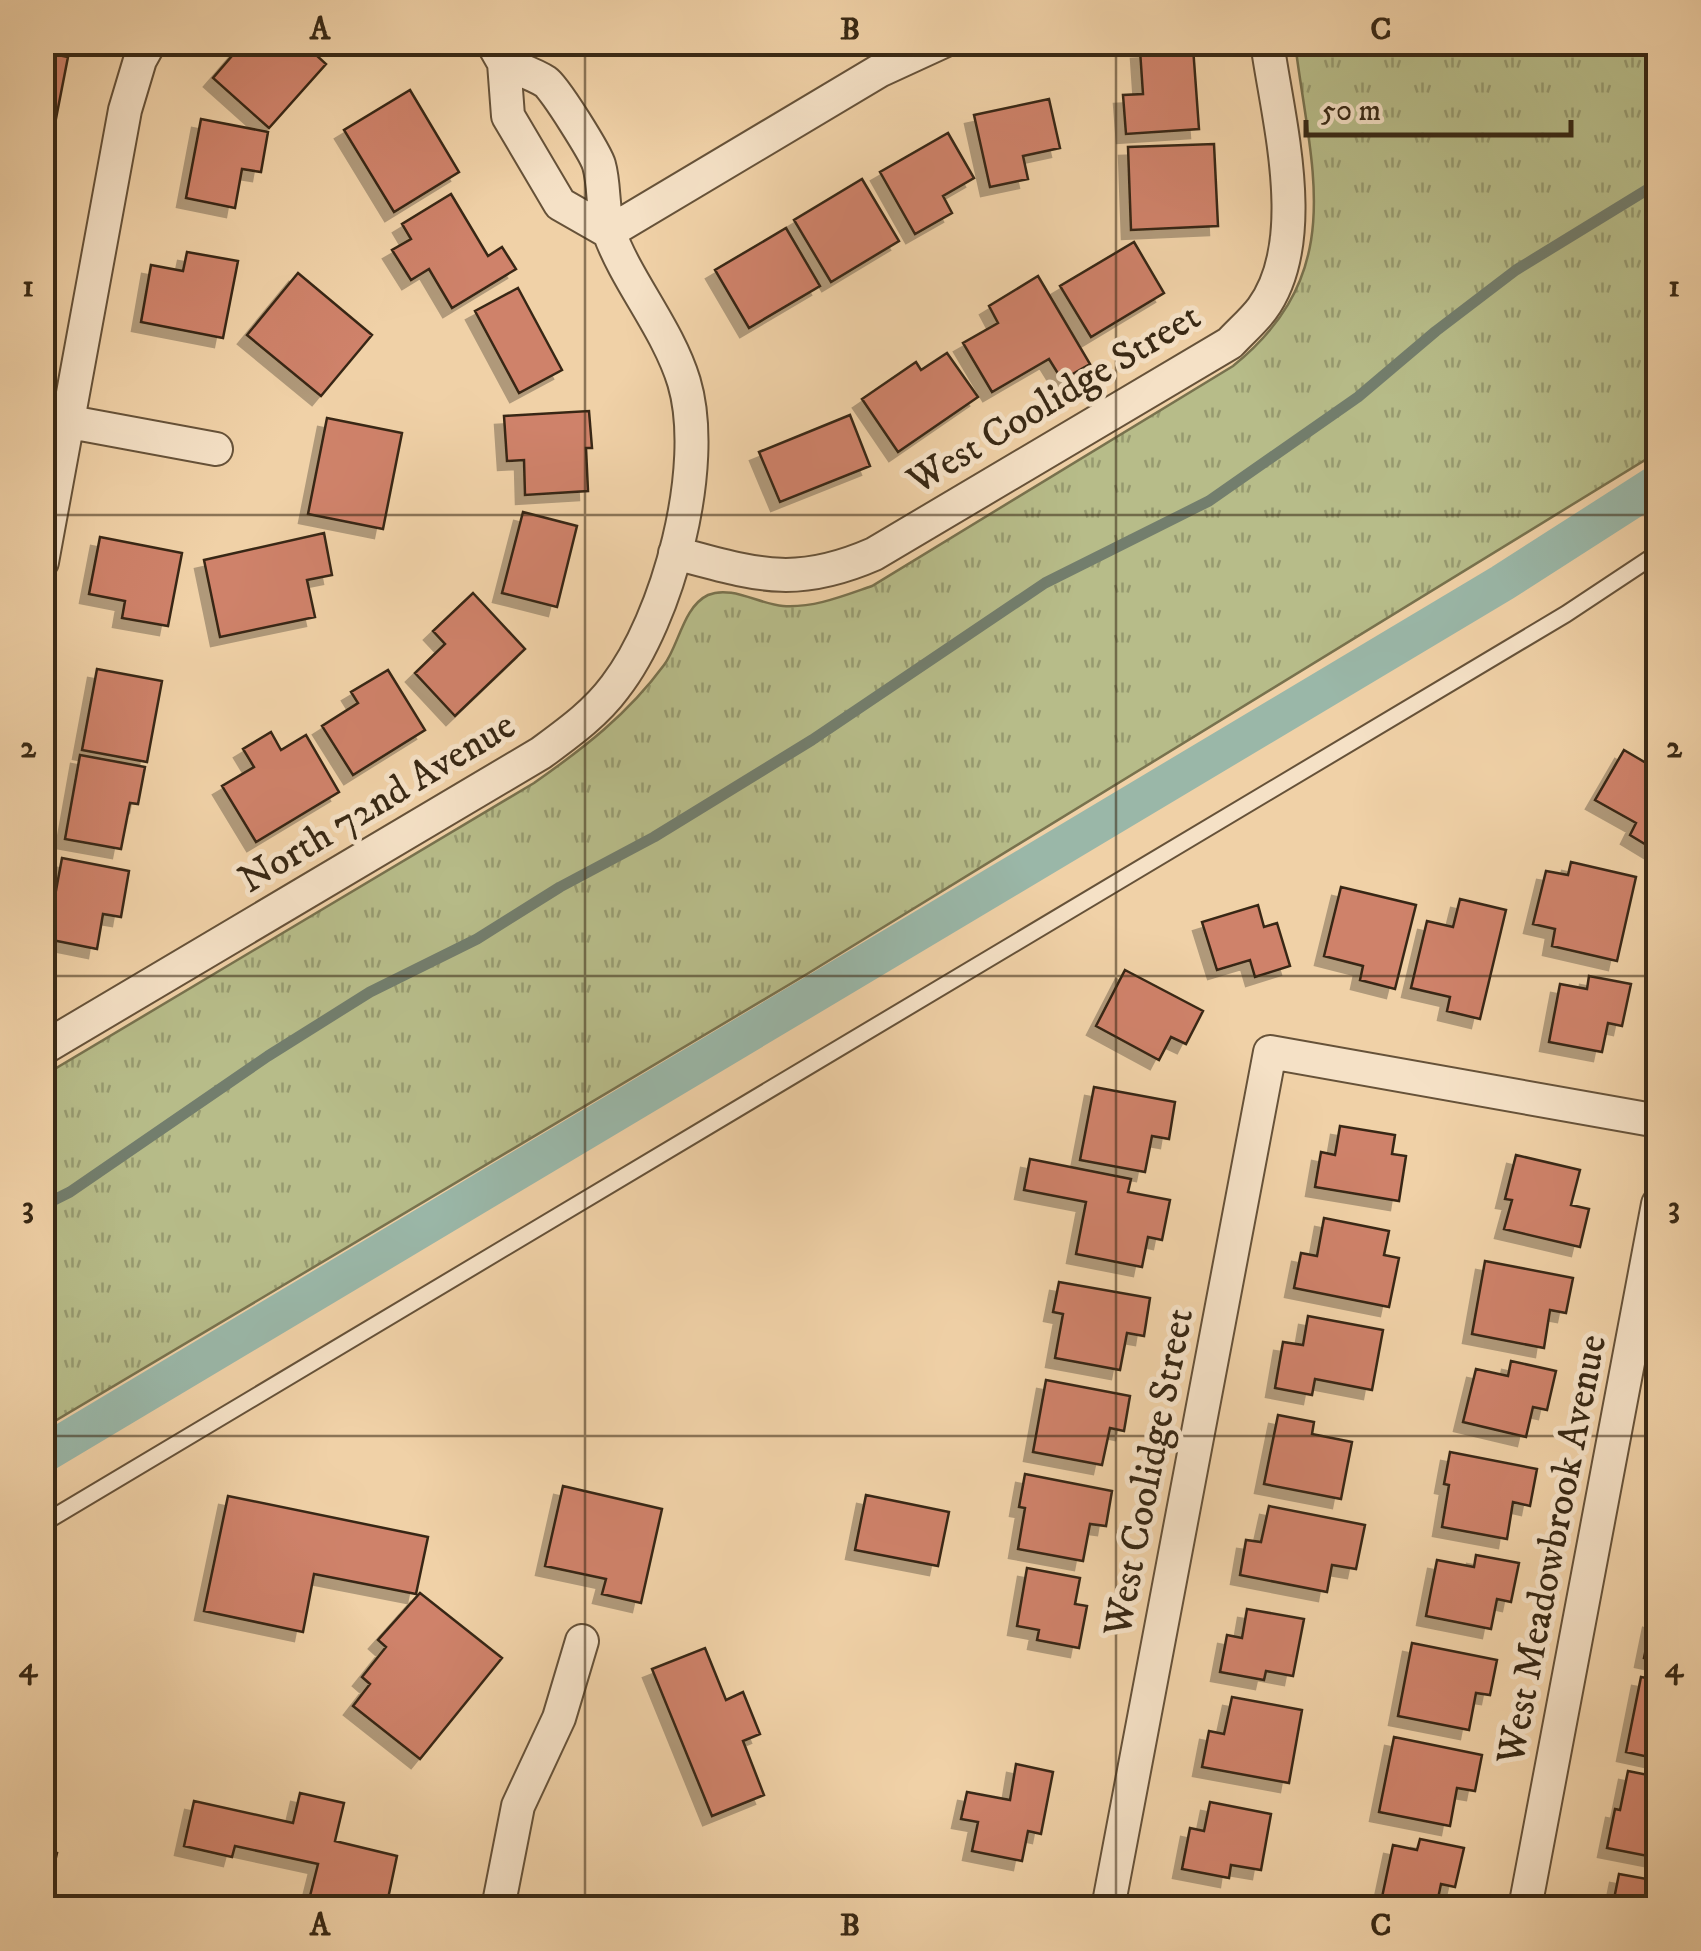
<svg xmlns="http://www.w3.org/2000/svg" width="1701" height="1951" viewBox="0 0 1701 1951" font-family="'IM FELL DW Pica',serif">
	<defs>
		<pattern id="park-tufts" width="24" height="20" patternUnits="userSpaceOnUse" patternTransform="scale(2.5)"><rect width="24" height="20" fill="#b7bc89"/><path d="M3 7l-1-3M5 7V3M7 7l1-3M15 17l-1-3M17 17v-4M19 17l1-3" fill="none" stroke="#96996f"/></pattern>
		<filter id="shadow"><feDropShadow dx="-9" dy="9" stdDeviation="0" flood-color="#0004"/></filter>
	</defs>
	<rect width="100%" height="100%" fill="#f0d1a7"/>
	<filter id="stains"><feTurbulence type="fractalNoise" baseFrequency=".002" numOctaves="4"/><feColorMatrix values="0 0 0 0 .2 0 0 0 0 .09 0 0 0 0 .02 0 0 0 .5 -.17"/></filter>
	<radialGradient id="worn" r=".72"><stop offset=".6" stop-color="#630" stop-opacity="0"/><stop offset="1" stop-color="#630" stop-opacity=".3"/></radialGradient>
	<!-- park -->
	<path fill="url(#park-tufts)" stroke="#78724e" stroke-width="2.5" d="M1295,43H1658V452L807,974L43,1428V1076L534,783C584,748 628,714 664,665C679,645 683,607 708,595C731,585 759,604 783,606C814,608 843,596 872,586L1233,366C1349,272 1311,171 1295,43Z"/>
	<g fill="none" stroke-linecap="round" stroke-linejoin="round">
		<!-- stream -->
		<path stroke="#737e6d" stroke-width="11" d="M42,1206L70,1192L268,1056L370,992L477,939L560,887L654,837L812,740L1045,583L1209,501L1358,397L1436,331L1516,270L1658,183"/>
		<!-- canal -->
		<path stroke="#9ab7a8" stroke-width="38" d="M42,1455L1502,583L1658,483"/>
	</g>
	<!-- building -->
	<path fill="#cf826a" stroke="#382814" stroke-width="2.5" filter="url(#shadow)" d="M244,42H302L326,64L269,128L213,78Z
		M1193,47L1199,129L1126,134L1123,95L1143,94L1140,50Z
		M42,52L68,57L52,139L42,137Z
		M410,90L459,172L394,212L344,130Z
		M1049,99L1060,148L1023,156L1028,179L990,187L974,115Z
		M201,119L268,132L261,172L242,169L235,208L186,198Z
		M948,133L974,178L943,196L952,213L915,234L880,172Z
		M1214,144L1218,226L1131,230L1128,147Z
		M862,179L899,241L831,282L794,220Z
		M451,194L488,256L502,247L516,269L452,308L429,269L411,280L392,250L411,239L402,224Z
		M786,228L820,286L749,328L715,270Z
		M1134,242L1164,293L1091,337L1060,286Z
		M187,252L238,261L223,338L141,322L151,265L183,271Z
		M298,273L372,335L321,396L247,335Z
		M1038,276L1090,364L1062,380L1049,359L992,392L963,343L998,323L989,306Z
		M518,288L562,370L519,393L475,311Z
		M947,353L978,397L898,452L862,399L916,362L921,370Z
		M589,411L592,448H586L588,491L525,495L524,460L507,461L504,416Z
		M850,415L870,466L780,502L759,452Z
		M327,418L402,433L383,529L308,514Z
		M523,512L577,526L557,607L502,593Z
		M324,533L332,575L307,580L315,617L220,637L204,560Z
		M100,537L182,553L168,626L122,618L125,601L89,594Z
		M473,593L525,649L455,716L415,673L445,644L433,631Z
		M97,669L162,681L147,762L82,750Z
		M388,670L425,730L353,775L322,726L358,703L351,692Z
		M271,732L281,750L306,735L339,792L256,842L222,786L254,767L243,749Z
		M1624,750L1658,770V852L1630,835L1636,823L1595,800Z
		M80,755L145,767L138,804L130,803L121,849L65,839Z
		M62,858L129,871L121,917L103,914L97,949L47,939Z
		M1571,862L1636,877L1617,961L1552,946L1555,929L1533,924L1546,871L1568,875Z
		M1341,887L1416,905L1395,989L1360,980L1363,966L1324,956Z
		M1460,899L1506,910L1480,1019L1447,1011L1450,997L1411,988L1427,921L1453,927Z
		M1258,905L1264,927L1277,923L1290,966L1255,977L1250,960L1217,970L1202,922Z
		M1125,970L1203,1011L1186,1044L1171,1037L1159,1060L1096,1026Z
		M1589,976L1631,984L1622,1026L1608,1023L1602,1052L1549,1042L1560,984L1587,989Z
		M1094,1087L1175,1102L1169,1139L1152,1136L1145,1172L1080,1160Z
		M1340,1126L1395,1135L1392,1154L1406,1156L1399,1201L1315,1187L1321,1152L1335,1155Z
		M1516,1155L1580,1170L1571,1205L1589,1209L1580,1247L1504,1229L1512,1200L1505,1199Z
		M1030,1159L1131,1179L1128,1192L1170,1200L1162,1240L1148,1237L1142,1267L1076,1254L1086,1202L1024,1190Z
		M1324,1218L1389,1231L1384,1255L1399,1258L1389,1307L1294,1288L1301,1253L1317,1256Z
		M1485,1261L1573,1278L1566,1313L1550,1310L1544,1348L1472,1334Z
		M1059,1282L1150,1298L1144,1336L1127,1333L1120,1370L1055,1358L1063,1314L1053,1312Z
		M1308,1316L1383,1330L1372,1390L1315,1379L1312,1395L1275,1388L1283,1342L1303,1345Z
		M1511,1361L1556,1371L1547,1410L1533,1407L1526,1437L1463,1422L1476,1369L1508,1376Z
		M1046,1380L1130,1396L1124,1431L1110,1428L1102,1465L1033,1452Z
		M1278,1415L1314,1422L1312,1434L1352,1442L1341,1499L1264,1484Z
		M1450,1452L1537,1469L1530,1506L1513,1502L1507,1539L1442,1527L1449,1485L1444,1484Z
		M1025,1474L1112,1491L1106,1526L1090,1524L1083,1561L1018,1549L1025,1508L1019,1507Z
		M563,1486L662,1509L641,1603L602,1594L606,1579L545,1566Z
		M866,1495L949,1512L938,1566L855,1550Z
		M228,1496L428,1537L416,1594L314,1574L303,1632L204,1611Z
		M1269,1506L1365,1525L1356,1569L1332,1565L1327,1592L1240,1575L1246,1540L1261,1542Z
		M1476,1555L1519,1563L1511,1602L1497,1599L1491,1629L1426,1616L1437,1560L1474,1567Z
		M1027,1568L1080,1578L1075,1604L1087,1606L1079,1648L1037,1640L1039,1630L1017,1626Z
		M420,1593L502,1658L420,1759L353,1706L370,1684L362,1677L386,1647L378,1640Z
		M1247,1609L1304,1619L1293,1676L1266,1671L1264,1680L1220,1672L1227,1635L1242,1638Z
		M1652,1619L1658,1621V1661L1644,1658Z
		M1412,1643L1497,1660L1490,1695L1476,1693L1469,1730L1398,1716Z
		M705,1648L726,1700L743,1692L760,1734L743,1741L764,1795L712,1816L652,1669Z
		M1641,1677L1658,1680V1759L1626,1752Z
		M1232,1697L1302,1710L1289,1783L1202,1767L1209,1731L1224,1734Z
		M1394,1737L1482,1755L1475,1791L1457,1788L1450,1826L1379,1812Z
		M1016,1764L1053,1772L1041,1834L1028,1831L1022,1861L972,1851L978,1822L961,1819L967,1792L1010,1800Z
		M1628,1771L1658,1777V1858L1607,1848L1615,1809L1620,1810Z
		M300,1793L344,1803L335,1841L397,1856L386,1908H307L318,1864L235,1846L232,1857L184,1846L194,1801L293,1823Z
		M1210,1802L1271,1814L1261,1870L1231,1865L1229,1878L1182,1869L1190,1828L1204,1831Z
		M1420,1839L1464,1848L1455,1887L1441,1884L1436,1908H1411L1381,1902L1393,1845L1417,1850Z
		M42,1850L57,1853L51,1879L42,1877Z
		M1619,1874L1658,1881V1908H1595L1596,1901L1613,1904Z"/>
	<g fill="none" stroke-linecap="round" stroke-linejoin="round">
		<!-- service casing -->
		<g stroke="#665239" stroke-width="19">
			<path id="service" d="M42,1524L1566,614L1658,553"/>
		</g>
		<!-- minor casing -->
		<g stroke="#665239" stroke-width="36">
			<path id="minor" d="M492,42L504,63L508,116L560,204L609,232
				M609,232L879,71L942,42
				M70,422L216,449
				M675,553C755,574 794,589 874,554L1230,343C1240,332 1253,321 1262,309C1312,241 1278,120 1267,42
				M42,562L125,110L140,60L150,42
				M42,1049L541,753C568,733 595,714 615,687C668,619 709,466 684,382C668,329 627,282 609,232C602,211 605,186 599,165C596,154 554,87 546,82C534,74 517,69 504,63
				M498,1908L518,1806L559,1718L582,1641
				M1108,1908L1270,1052L1658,1121
				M1525,1908L1658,1204"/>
		</g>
		<!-- service -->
		<use href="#service" stroke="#f5e1c6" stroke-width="15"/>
		<!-- minor -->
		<use href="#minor" stroke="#f5e1c6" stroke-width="32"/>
	</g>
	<!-- grid -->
	<path fill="none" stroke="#382814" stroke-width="2.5" stroke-opacity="0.55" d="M585,42V1908M1116,42V1908M42,515H1658M42,976H1658M42,1436H1658"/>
	<g text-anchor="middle" stroke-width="10" stroke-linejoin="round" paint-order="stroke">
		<!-- street labels -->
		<g font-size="40" fill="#382814" stroke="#f5e1c6">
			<text transform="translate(1053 397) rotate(-31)" y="14">West Coolidge Street</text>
			<text transform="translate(376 801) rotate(-31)" y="14">North 72nd Avenue</text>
			<text transform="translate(1147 1472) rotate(-79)" y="14">West Coolidge Street</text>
			<text transform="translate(1550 1549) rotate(-79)" y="14">West Meadowbrook Avenue</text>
		</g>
	</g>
	<!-- margin -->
	<rect width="1701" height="1951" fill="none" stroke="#f0d1a7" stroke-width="110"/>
	<!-- scale -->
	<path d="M1306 120v15h265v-15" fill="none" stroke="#382814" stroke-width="5"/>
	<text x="1321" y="120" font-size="30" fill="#382814" stroke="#f5e1c6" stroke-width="8" paint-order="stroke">50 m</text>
	<rect x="55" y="55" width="1591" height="1841" fill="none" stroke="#382814" stroke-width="4"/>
	<g font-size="32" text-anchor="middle" font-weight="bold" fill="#382814">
		<text x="320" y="39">A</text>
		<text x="850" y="39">B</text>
		<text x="1381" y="39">C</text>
		<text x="28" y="296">1</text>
		<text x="1674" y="296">1</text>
		<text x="28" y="757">2</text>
		<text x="1674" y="757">2</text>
		<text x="28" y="1217">3</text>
		<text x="1674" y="1217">3</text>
		<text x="28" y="1677">4</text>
		<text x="1674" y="1677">4</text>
		<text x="320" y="1935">A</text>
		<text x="850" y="1935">B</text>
		<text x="1381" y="1935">C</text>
	</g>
	<rect width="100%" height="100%" filter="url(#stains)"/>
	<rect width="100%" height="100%" fill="url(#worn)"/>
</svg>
